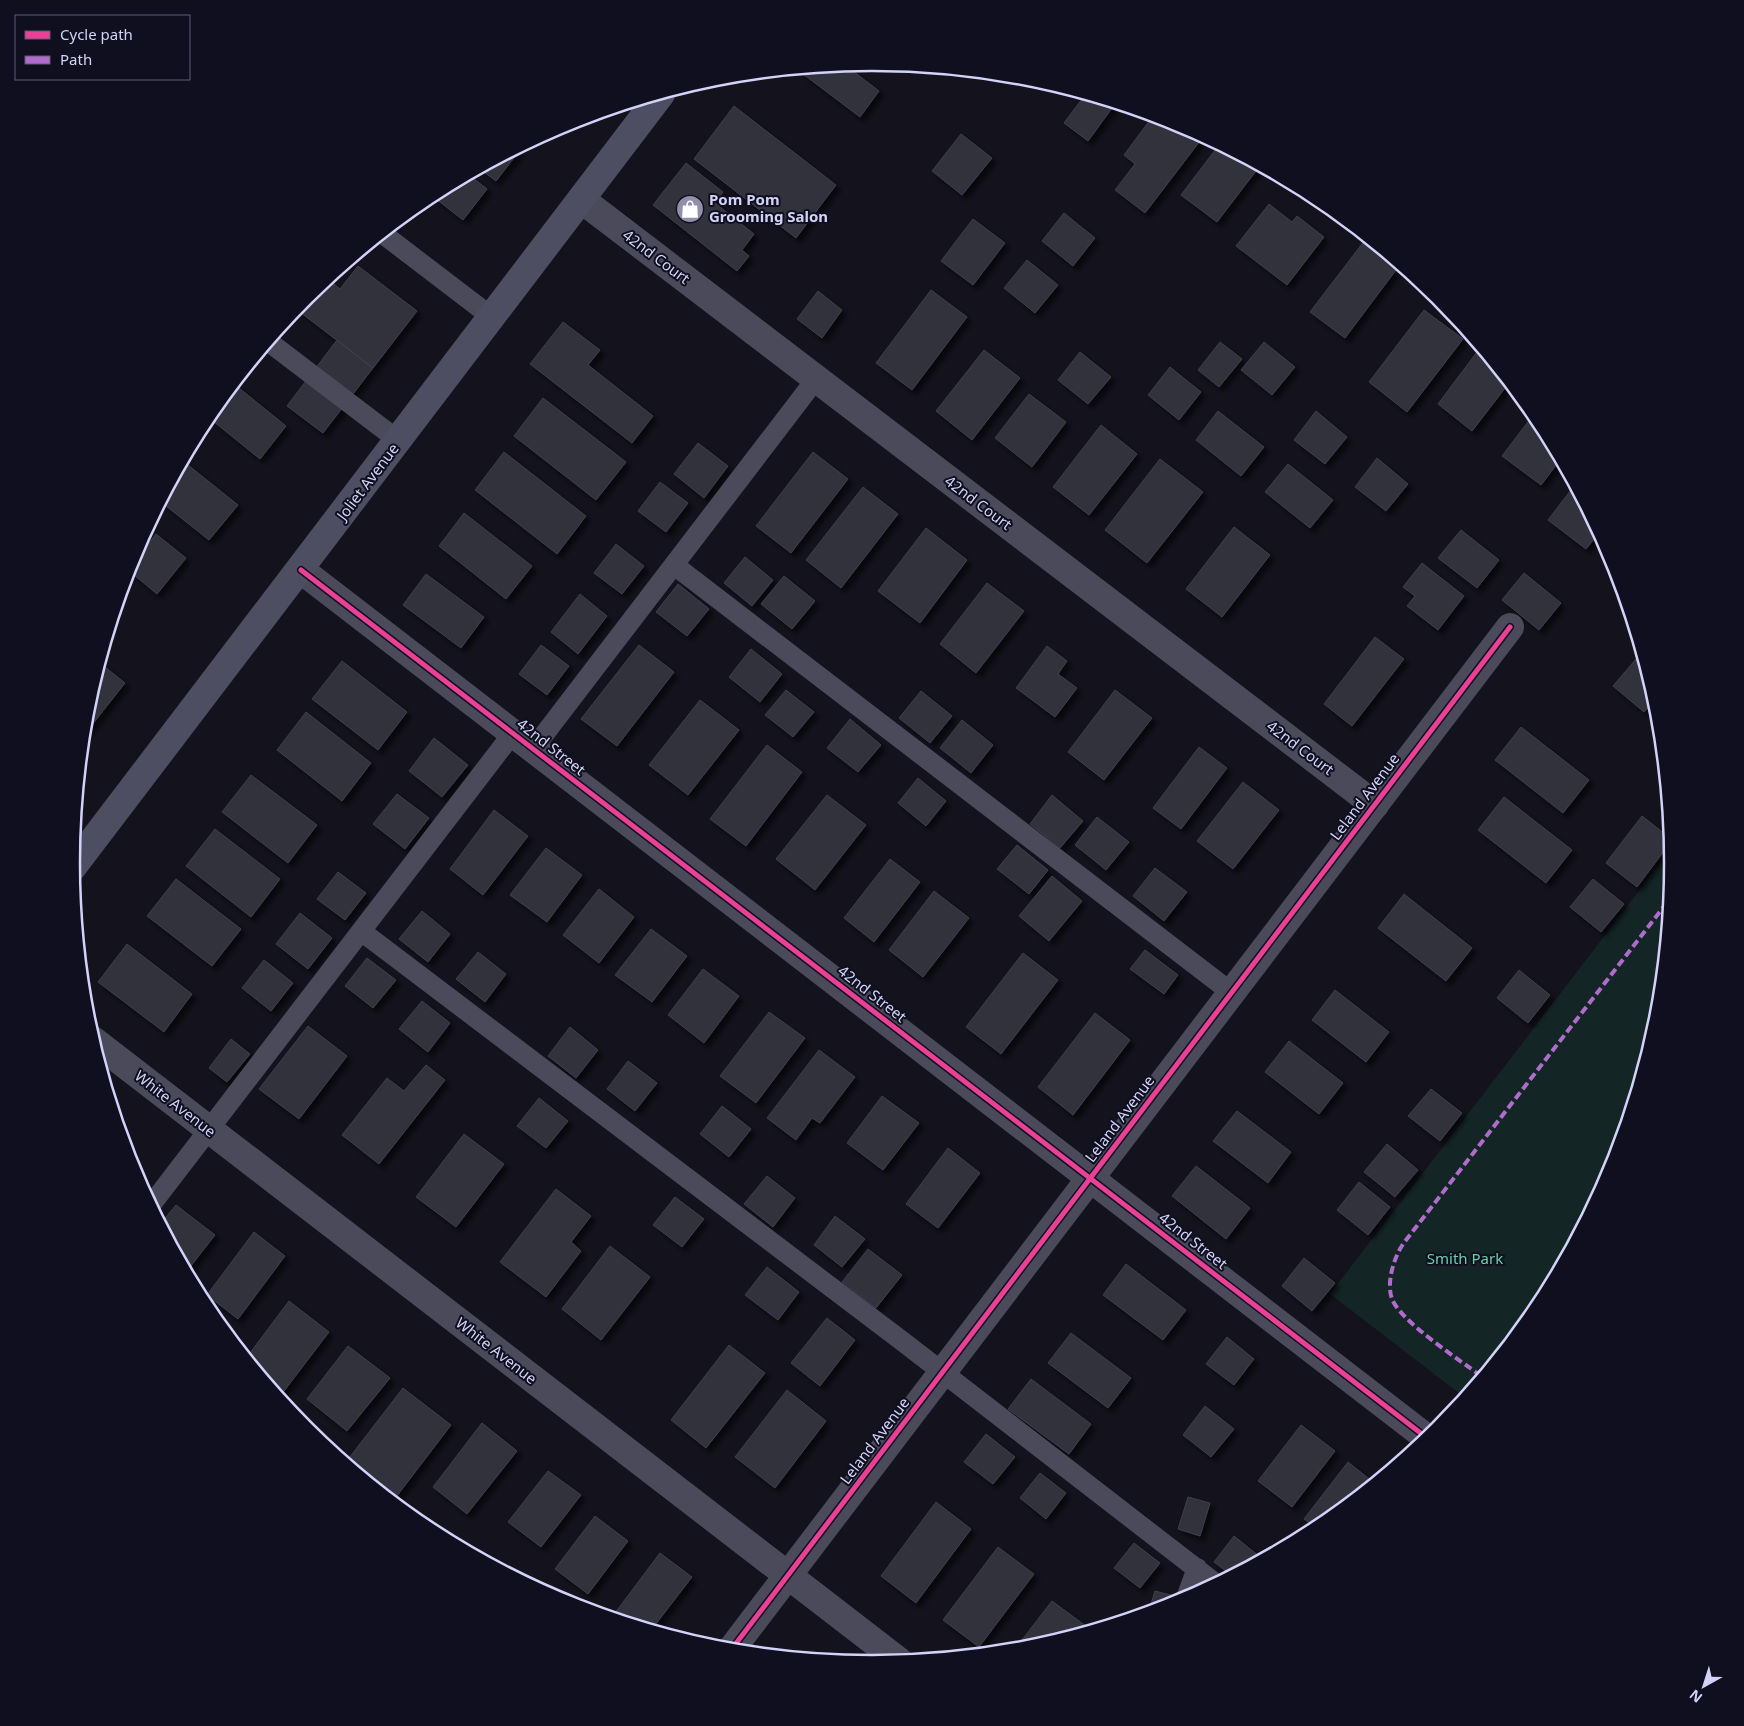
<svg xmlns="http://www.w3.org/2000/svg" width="1744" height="1726" viewBox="0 0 1744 1726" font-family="'Noto Sans',sans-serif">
	<defs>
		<filter id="shadow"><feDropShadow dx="4.5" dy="4.5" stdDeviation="2.5" flood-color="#0009"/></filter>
	</defs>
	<rect width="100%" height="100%" fill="#14121c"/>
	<!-- green -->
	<path fill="#132524" d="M1671,849L1672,863L1657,1019L1611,1170L1537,1308L1464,1397L1330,1294Z"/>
	<!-- building -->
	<path fill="#32303e" stroke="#3f3e4e" filter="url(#shadow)" d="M845,65L879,91L860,117L803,74L806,69Z
		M1085,95L1115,104L1088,141L1064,123Z
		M734,106L836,185L796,238L694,159Z
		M1153,116L1179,124L1203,137L1145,213L1115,190L1135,164L1124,155Z
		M961,134L992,158L962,195L932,171Z
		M1219,145L1259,167L1217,222L1181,195Z
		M518,149L520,150L496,181L480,169Z
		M686,163L723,192L715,203L754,234L742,250L749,256L737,271L653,205Z
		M469,175L487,189L463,220L431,195Z
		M1269,204L1292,222L1297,216L1324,237L1287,285L1236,246Z
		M1064,213L1095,238L1073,266L1042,241Z
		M973,219L1005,243L973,285L941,261Z
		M1365,240L1399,266L1345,338L1310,312Z
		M1027,260L1058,285L1035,313L1004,288Z
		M358,266L417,311L373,368L296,309L306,297L328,279L340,289Z
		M931,290L967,317L912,390L876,363Z
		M818,291L842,310L822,338L797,319Z
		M1424,310L1463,339L1407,412L1369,382Z
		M563,322L600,350L588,365L653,416L632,443L530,364Z
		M337,340L373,368L323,433L287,406Z
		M1220,342L1242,359L1219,387L1198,370Z
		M1264,342L1295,367L1272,395L1241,370Z
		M1480,348L1509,383L1472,431L1438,404Z
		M984,350L1020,378L972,440L936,411Z
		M1080,352L1111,377L1088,404L1058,380Z
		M1170,367L1201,392L1179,420L1148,395Z
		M234,384L286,426L260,459L208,417Z
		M1029,394L1066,422L1032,467L995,438Z
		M543,398L626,462L596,500L514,436Z
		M1218,411L1264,447L1241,476L1196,440Z
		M1316,411L1347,437L1325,464L1294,440Z
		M1534,414L1560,460L1541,485L1502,456Z
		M1101,425L1137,454L1089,515L1053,487Z
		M698,443L728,466L704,498L674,474Z
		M504,452L586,516L557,554L475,490Z
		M813,452L848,479L791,553L756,526Z
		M1377,458L1408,484L1386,511L1355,487Z
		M1160,459L1203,492L1147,563L1105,530Z
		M183,461L238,505L209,540L161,502Z
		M1288,464L1333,500L1310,528L1265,492Z
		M660,482L688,503L666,532L638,511Z
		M1574,486L1599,533L1586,549L1548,520Z
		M863,487L898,514L841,588L806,560Z
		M464,513L532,566L506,599L439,546Z
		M1234,527L1270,555L1222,617L1186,589Z
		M926,528L967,560L920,623L878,591Z
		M1461,530L1499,560L1477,588L1438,558Z
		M156,534L186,558L157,594L128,570Z
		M616,544L644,566L622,594L594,573Z
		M745,557L773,580L752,606L724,583Z
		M1422,563L1464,596L1438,630L1407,606L1415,596L1403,587Z
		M1524,573L1561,603L1539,630L1502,600Z
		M426,574L484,617L461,648L403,605Z
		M784,576L815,601L792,629L761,604Z
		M987,583L1024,611L976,673L940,644Z
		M678,584L709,609L687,636L656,612Z
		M580,594L607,616L578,654L551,632Z
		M1375,637L1404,659L1352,726L1324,704Z
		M541,645L569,666L547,695L519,674Z
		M639,645L674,672L617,746L581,719Z
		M1047,646L1067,661L1058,674L1077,688L1055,717L1016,688Z
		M751,649L782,674L760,702L729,677Z
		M1636,659L1645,666L1655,699L1644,712L1613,686Z
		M342,661L407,712L378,750L312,699Z
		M100,663L125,683L84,735L87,707Z
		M786,690L814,712L793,737L765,715Z
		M1115,690L1152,718L1104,780L1068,752Z
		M921,691L952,716L930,743L899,718Z
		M700,700L739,730L688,795L649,765Z
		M306,712L371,763L342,801L277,750Z
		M850,719L881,745L858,772L827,748Z
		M962,720L993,745L971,773L940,748Z
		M1521,727L1589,780L1563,813L1495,760Z
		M434,738L468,765L442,797L409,771Z
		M767,745L802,772L746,846L710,819Z
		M1199,747L1227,768L1181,829L1153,808Z
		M251,775L317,825L288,863L222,812Z
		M918,778L946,801L926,826L898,803Z
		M1243,782L1279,810L1233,869L1197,841Z
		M397,794L429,818L405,849L373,824Z
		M827,795L866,825L815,890L776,859Z
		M1052,795L1083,821L1060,848L1030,824Z
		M1504,797L1572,850L1546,883L1478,830Z
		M494,810L528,836L483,895L450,869Z
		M1642,816L1670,838V843L1637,887L1606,863Z
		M1097,817L1129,842L1106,870L1075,845Z
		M215,829L280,879L251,917L186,866Z
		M1017,845L1048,870L1029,894L997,869Z
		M546,848L582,875L547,922L510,895Z
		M890,859L920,882L874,942L844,918Z
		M1155,868L1187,892L1164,921L1133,896Z
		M338,872L366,893L345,920L317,899Z
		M1052,876L1082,901L1049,941L1019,916Z
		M176,879L241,929L212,966L147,916Z
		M1593,879L1624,904L1601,932L1570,907Z
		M599,889L634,917L599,963L563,935Z
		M934,891L969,918L923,977L889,950Z
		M1404,894L1472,948L1446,981L1378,928Z
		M422,911L450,934L428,962L399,939Z
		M300,913L332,938L308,969L276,944Z
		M651,929L687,956L652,1002L615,975Z
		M127,944L192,994L164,1032L98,982Z
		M1145,950L1178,975L1164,994L1130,969Z
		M478,952L506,974L485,1002L456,979Z
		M1023,953L1058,980L1001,1054L966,1027Z
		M367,958L396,980L373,1008L345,986Z
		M264,960L293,983L271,1011L242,988Z
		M703,969L739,996L704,1043L668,1015Z
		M1519,970L1550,995L1528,1023L1497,998Z
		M1335,990L1389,1032L1366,1062L1312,1020Z
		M422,1001L450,1023L428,1052L399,1029Z
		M769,1012L805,1038L756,1103L720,1076Z
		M1095,1013L1130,1040L1073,1115L1038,1087Z
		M308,1026L347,1056L299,1119L259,1089Z
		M570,1027L598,1050L576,1078L548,1056Z
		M231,1039L250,1054L227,1082L209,1068Z
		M1289,1041L1343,1083L1319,1114L1265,1072Z
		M819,1050L855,1077L820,1123L812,1118L796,1140L767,1118Z
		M628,1061L657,1083L635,1111L607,1089Z
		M426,1065L445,1080L379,1164L342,1135L387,1078L404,1091Z
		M1431,1089L1462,1113L1440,1141L1408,1116Z
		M882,1096L919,1123L883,1170L847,1143Z
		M539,1098L568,1121L546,1148L517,1126Z
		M722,1106L751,1129L729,1157L700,1134Z
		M1237,1111L1291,1152L1268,1183L1213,1141Z
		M464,1134L504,1164L456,1227L416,1197Z
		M1387,1144L1418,1170L1395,1197L1364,1172Z
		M948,1148L980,1173L938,1228L906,1204Z
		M1196,1166L1250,1208L1226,1239L1172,1196Z
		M767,1176L795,1198L773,1227L744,1204Z
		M138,1180L147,1186L144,1190Z
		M1359,1182L1390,1207L1368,1235L1337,1210Z
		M556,1189L591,1216L571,1242L581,1251L546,1297L500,1262Z
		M675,1197L704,1219L682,1247L653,1225Z
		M176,1205L215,1235L187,1271L161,1223Z
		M835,1216L865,1239L842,1267L814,1245Z
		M254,1232L285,1256L238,1319L207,1295Z
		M610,1246L650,1277L601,1340L562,1309Z
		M868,1249L902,1275L876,1308L842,1282Z
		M1304,1258L1335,1283L1312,1311L1282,1286Z
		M1126,1264L1186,1310L1163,1340L1103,1295Z
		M767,1267L799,1292L778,1320L745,1295Z
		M289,1301L329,1332L281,1395L273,1389L247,1357Z
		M827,1318L855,1340L820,1386L791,1363Z
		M1071,1333L1131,1378L1108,1408L1048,1363Z
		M1227,1337L1254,1359L1234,1385L1206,1364Z
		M729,1345L765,1373L706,1448L671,1420Z
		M348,1346L390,1378L347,1431L307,1399Z
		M1031,1379L1091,1424L1069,1454L1008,1409Z
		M403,1388L451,1425L393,1501L346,1462Z
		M787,1390L826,1421L775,1488L735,1457Z
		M1205,1406L1234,1429L1211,1457L1183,1435Z
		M482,1423L517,1451L467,1514L433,1487Z
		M1301,1425L1335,1451L1292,1507L1258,1481Z
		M986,1434L1015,1457L993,1484L964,1462Z
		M1348,1462L1373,1482L1317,1528L1304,1519Z
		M548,1471L581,1495L541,1547L508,1522Z
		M1040,1473L1066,1493L1046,1519L1020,1498Z
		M1188,1497L1210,1503L1200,1536L1178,1529Z
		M936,1502L971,1529L916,1603L881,1576Z
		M595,1516L628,1541L588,1594L555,1569Z
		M1234,1536L1260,1557L1231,1575L1214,1562Z
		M1134,1543L1160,1563L1140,1588L1114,1568Z
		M998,1547L1034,1574L979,1647L943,1620Z
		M660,1553L692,1577L652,1629L612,1617Z
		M1155,1591L1178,1597L1176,1603L1149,1611Z
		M1052,1601L1090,1629L1028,1648L1015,1649Z"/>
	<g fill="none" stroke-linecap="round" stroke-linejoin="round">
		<!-- lane -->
		<path stroke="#4a4a5a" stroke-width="20" d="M383,234L493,318
			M269,342L399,441
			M674,565L1232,993
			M533,749L816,379
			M361,931L906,1344L1215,1583
			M151,1205L513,733
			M1186,1598L1197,1568"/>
		<!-- street -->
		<path stroke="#4a4a5a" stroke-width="28" d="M582,200L1375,805
			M301,570L1427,1438
			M93,1040L899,1661
			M731,1650L1510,627"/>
		<!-- secondary -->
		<path stroke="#4d4e61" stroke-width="28" d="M72,868L661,94"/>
		<!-- quiet -->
		<path stroke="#b06ccc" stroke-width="4" stroke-dasharray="8 4" stroke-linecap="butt" d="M1481,1376C1460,1360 1401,1322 1392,1299C1386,1282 1394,1258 1403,1244L1669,900"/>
		<!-- cycleway casing -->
		<g stroke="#100f1f" stroke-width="8">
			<path id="cycleway" d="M301,570L1427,1438
				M731,1650L1510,627"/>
		</g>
		<!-- cycleway -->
		<use href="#cycleway" stroke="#ea4096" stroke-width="5"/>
	</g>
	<!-- icons -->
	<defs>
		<g id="shop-disc" transform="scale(1.4375)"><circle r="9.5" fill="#908fac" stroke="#100f1f"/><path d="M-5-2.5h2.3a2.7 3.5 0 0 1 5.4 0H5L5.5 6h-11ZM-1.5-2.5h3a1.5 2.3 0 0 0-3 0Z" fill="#fff"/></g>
	</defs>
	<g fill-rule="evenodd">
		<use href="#shop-disc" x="690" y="209"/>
	</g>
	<g text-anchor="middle" stroke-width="4" stroke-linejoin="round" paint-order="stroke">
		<!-- poi labels -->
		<g font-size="15" font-weight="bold" fill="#d3d3f9" stroke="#100f1f" text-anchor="start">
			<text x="709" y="205">Pom Pom<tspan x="709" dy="17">Grooming Salon</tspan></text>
		</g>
		<!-- street labels -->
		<g font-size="15" fill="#d3d3f9" stroke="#100f1f">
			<text transform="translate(656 257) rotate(37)" y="5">42nd Court</text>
			<text transform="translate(368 482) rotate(-53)" y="5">Joliet Avenue</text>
			<text transform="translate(978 503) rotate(37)" y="5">42nd Court</text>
			<text transform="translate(551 747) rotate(38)" y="5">42nd Street</text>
			<text transform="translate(1300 748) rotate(37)" y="5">42nd Court</text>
			<text transform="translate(1365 797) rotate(-53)" y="5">Leland Avenue</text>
			<text transform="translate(872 994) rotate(38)" y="5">42nd Street</text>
			<text transform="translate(175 1104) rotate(38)" y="5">White Avenue</text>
			<text transform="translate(1120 1119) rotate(-53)" y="5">Leland Avenue</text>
			<text transform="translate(1193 1241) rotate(38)" y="5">42nd Street</text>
			<text transform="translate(496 1351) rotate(38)" y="5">White Avenue</text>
			<text transform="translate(875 1441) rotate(-53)" y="5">Leland Avenue</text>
		</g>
		<!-- park labels -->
		<g font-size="15" fill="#69cfab" stroke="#100f1f">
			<text x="1465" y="1264">Smith Park</text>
		</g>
	</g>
	<!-- crop -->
	<path d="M0 0H1744V1726H0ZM80 863a792 792 0 1 1 1584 0a792 792 0 1 1-1584 0Z" fill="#100f1f" fill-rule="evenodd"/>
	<path fill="none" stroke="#d3d3f9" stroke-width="2.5" d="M80 863a792 792 0 1 1 1584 0a792 792 0 1 1-1584 0Z"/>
	<!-- legend -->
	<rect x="15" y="15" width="175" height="65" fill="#100f1f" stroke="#5e5d76"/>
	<rect x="25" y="31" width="25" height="8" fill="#ea4096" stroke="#5e5d76"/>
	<text x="60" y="40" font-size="15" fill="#d3d3f9">Cycle path</text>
	<rect x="25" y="56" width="25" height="8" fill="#b06ccc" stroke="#5e5d76"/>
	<text x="60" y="65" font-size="15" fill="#d3d3f9">Path</text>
	<!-- north arrow -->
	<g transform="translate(1704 1686) rotate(219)" stroke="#100f1f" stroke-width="4" paint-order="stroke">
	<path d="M0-4L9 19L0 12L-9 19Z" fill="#d3d3f9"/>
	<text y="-8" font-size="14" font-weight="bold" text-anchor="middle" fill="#d3d3f9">N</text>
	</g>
</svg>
